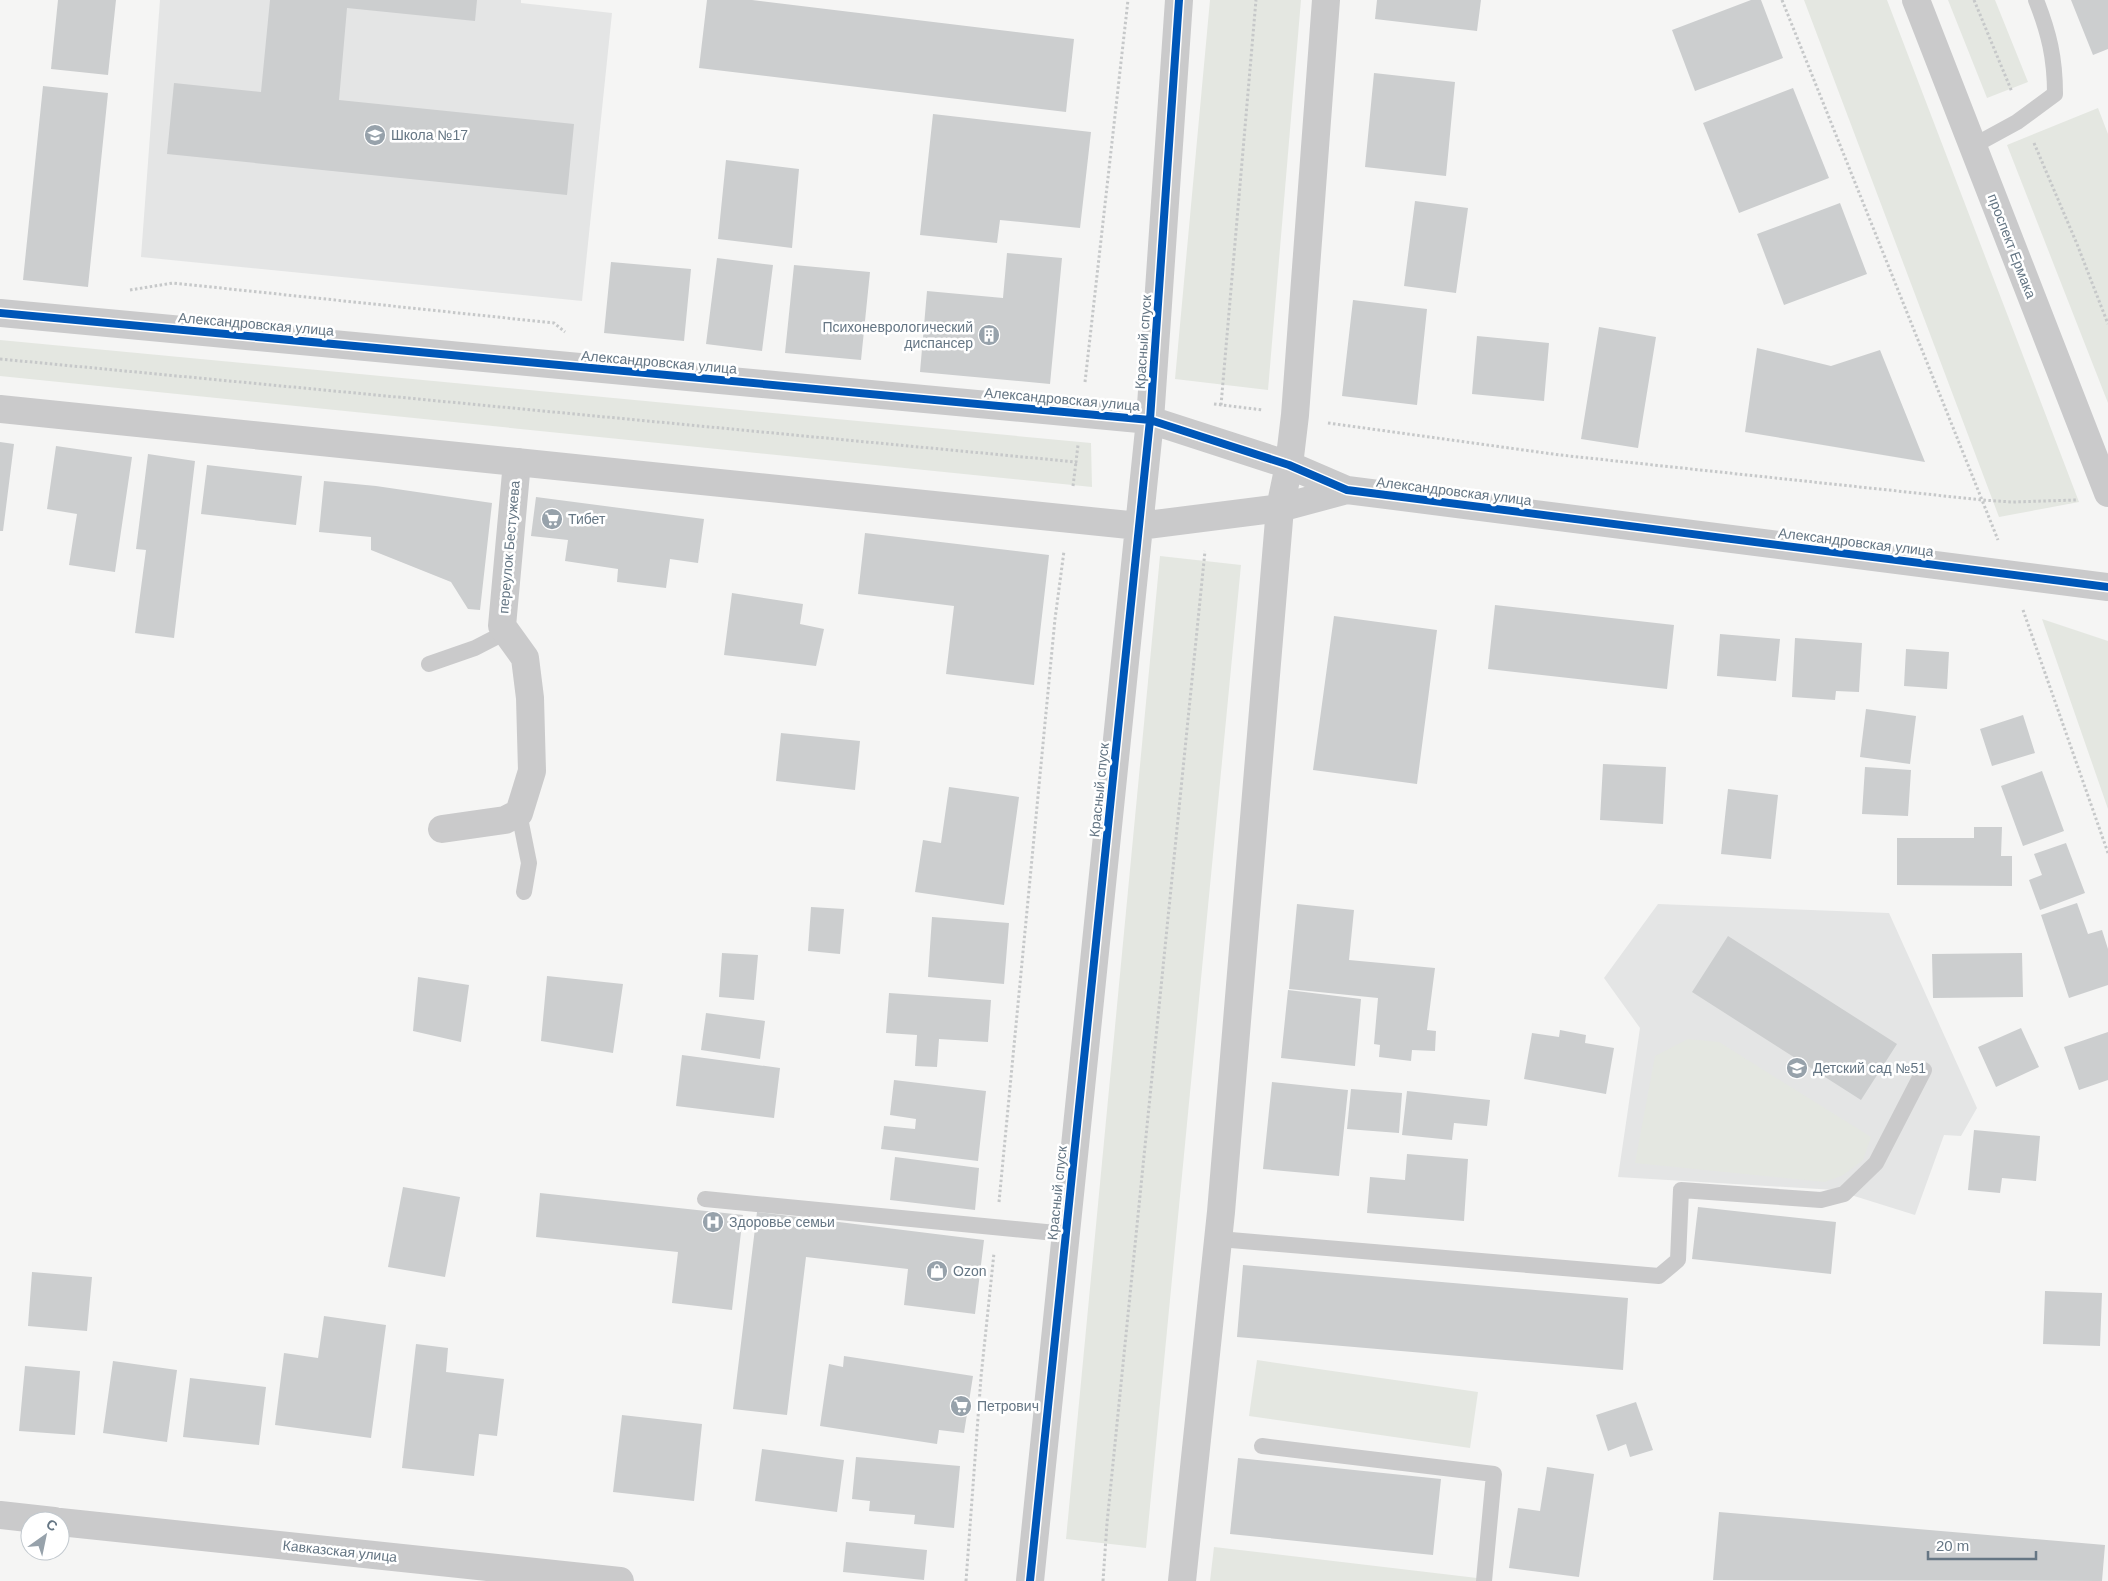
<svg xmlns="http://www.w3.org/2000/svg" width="2108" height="1581" viewBox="0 0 2108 1581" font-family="Helvetica,sans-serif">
	<rect width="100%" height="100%" fill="#f5f5f4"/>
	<!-- built -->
	<path fill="#e4e5e5" d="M160,0H521V3L612,13L582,301L141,257Z
		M1658,904L1889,913L1977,1108L1961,1136L1944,1135L1915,1215L1835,1190L1618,1177L1640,1028L1604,978Z"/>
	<!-- green -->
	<path fill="#e4e7e1" d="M1210,0H1301L1268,390L1175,379Z
		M1804,0H1887L2079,502L1999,517Z
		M1948,0H1995L2028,82L1987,98Z
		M2098,108L2108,134V403L2007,145Z
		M0,340L1091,443L1092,487L0,376Z
		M1160,556L1241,565L1146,1548L1066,1539Z
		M2042,619L2108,641V809Z
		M1688,1039L1719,1042L1871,1137L1863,1160L1843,1175L1825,1182L1635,1163L1655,1056Z
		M1257,1360L1478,1392L1470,1448L1249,1416Z
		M1214,1547L1477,1578L1476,1581H1210Z"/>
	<!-- building -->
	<path fill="#cccecf" d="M58,0H116L108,75L51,69Z
		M270,0H477L475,21L347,8L339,100L574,124L567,195L167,154L174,83L261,92Z
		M707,0H752L1074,39L1066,112L699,68Z
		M1377,0H1481L1477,31L1375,19Z
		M1751,0H1761L1783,58L1695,91L1672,30Z
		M2071,0H2108V49L2093,55Z
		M1374,73L1455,82L1446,176L1365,167Z
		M43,86L108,93L88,287L23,280Z
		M1793,88L1829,178L1739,213L1703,123Z
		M933,114L1091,132L1080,228L1000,220L997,243L920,235Z
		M726,160L799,169L792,248L718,239Z
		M1415,201L1468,208L1456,293L1404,286Z
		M1840,203L1867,274L1784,305L1757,234Z
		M1007,253L1062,258L1050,384L920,372L927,291L1003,298Z
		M717,258L773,265L762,351L706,344Z
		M611,262L691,269L684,341L604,333Z
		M794,265L870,272L861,360L785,353Z
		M1353,300L1427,309L1417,405L1342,396Z
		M1599,327L1656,337L1638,448L1581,439Z
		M1477,336L1549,343L1544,401L1472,394Z
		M1757,348L1831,366L1880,350L1925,462L1745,432Z
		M0,442L14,444L3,531H0Z
		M56,446L132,457L115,572L69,565L77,514L47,509Z
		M148,454L195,461L174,638L135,633L146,550L136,549Z
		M207,465L302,476L296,525L201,514Z
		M324,481L376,486L492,503L480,610L468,609L451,582L371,550V537L319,532Z
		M536,497L704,519L698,563L670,559L666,588L617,582L618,569L565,561L568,540L531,536Z
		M865,533L1049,555L1034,685L946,674L954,606L858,594Z
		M732,593L803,604L800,624L824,629L816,666L724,655Z
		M1495,605L1674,625L1667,689L1488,669Z
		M1334,616L1437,630L1417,784L1313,770Z
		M1720,634L1780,639L1776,681L1717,676Z
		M1795,638L1862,643L1859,692L1836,691L1835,700L1792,697Z
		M1906,649L1949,652L1947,689L1904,686Z
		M1866,709L1916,716L1910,764L1860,757Z
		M2023,715L2035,753L1992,766L1980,729Z
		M781,733L860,741L855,790L776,781Z
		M1603,764L1666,767L1663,824L1600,820Z
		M1865,767L1911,770L1908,816L1862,814Z
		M2042,771L2064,831L2023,846L2001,786Z
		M949,787L1019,797L1004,905L915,892L923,840L941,843Z
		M1728,789L1778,795L1771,859L1721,854Z
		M1974,827H2002L2001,856H2012V886L1897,885V838H1974Z
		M2066,843L2085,893L2040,910L2029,880L2042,875L2034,854Z
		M2077,903L2088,934L2102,930L2108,949V985L2069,998L2041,915Z
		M1297,904L1354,910L1349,960L1435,968L1427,1030L1436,1031L1435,1051L1412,1050L1411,1061L1379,1057L1380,1045L1374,1044L1378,998L1289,989Z
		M811,907L844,909L840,954L808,951Z
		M932,917L1009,923L1004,984L928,977Z
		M1728,936L1897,1044L1861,1100L1692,992Z
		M722,953L758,955L754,1000L719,997Z
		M2022,953L2023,997L1933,998L1932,954Z
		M547,976L623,984L613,1053L541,1041Z
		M418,977L469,985L461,1042L413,1031Z
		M1288,990L1361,999L1355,1066L1281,1058Z
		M889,993L991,1000L988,1042L939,1039L937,1067L915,1066L917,1035L886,1033Z
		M706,1013L765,1021L760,1059L701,1050Z
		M2021,1028L2039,1067L1996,1087L1978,1047Z
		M1560,1030L1586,1035L1585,1043L1614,1048L1606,1094L1524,1079L1532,1033L1559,1037Z
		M2108,1032V1080L2079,1090L2064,1047Z
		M682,1055L780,1068L774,1118L676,1106Z
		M894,1080L986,1091L978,1161L881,1149L884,1126L915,1129L916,1119L890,1115Z
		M1272,1082L1348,1090L1339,1176L1263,1169Z
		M1351,1089L1402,1093L1399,1133L1347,1129Z
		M1407,1091L1490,1100L1487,1126L1454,1123L1452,1140L1402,1135Z
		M1974,1130L2040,1136L2036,1181L2002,1178L2000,1193L1968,1190Z
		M1407,1154L1468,1159L1464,1221L1367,1213L1370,1177L1405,1180Z
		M895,1157L979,1168L975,1210L890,1200Z
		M403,1187L460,1197L445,1277L388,1267Z
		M540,1193L743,1215L732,1310L672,1303L678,1252L536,1237Z
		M1698,1207L1836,1222L1831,1274L1692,1259Z
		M757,1212L984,1240L975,1314L904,1305L908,1269L806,1257L787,1415L733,1409Z
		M1243,1265L1628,1298L1623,1370L1237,1337Z
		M32,1272L92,1277L87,1331L28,1326Z
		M2045,1291L2102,1293L2100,1346L2043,1344Z
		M324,1316L386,1325L371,1438L275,1425L284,1353L318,1358Z
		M416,1344L448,1348L446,1372L504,1379L497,1436L479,1434L474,1476L402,1468Z
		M844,1356L973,1376L964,1433L939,1430L937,1444L820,1426L829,1364L843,1367Z
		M113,1361L177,1370L167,1442L103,1433Z
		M25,1366L80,1371L75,1435L19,1431Z
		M190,1378L266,1387L259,1445L183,1437Z
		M1636,1402L1653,1450L1630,1457L1626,1444L1608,1451L1596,1415Z
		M622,1415L702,1424L694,1501L613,1492Z
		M762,1449L844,1460L837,1512L755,1501Z
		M856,1457L960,1466L954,1528L914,1524L915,1515L869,1511L870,1501L852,1499Z
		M1238,1458L1441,1479L1433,1555L1230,1534Z
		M1547,1467L1594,1474L1579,1577L1509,1568L1518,1508L1540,1511Z
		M1719,1512L2105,1545L2102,1581L1713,1580Z
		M846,1542L927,1550L924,1580L843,1572Z"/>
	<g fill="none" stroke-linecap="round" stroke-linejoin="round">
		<!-- path -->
		<path stroke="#c6c8c9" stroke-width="3" stroke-dasharray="2.5 2.5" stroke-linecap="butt" d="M1782,0L1998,540
			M1974,0L2012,92
			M2034,143L2077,244L2108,324
			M130,290L173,283L554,323L565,332
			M0,359L1076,462L1078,445
			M1085,382L1128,0
			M1214,404L1263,410
			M1221,405L1256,0
			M1328,423L1560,455L1982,500L2012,502L2076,500
			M1073,486L1076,462
			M2023,610L2108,853
			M999,1202L1055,619L1064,551
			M966,1581L981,1377L994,1253
			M1103,1581L1107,1523L1205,551"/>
		<!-- service -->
		<path stroke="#cacacb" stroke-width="16" d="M1973,146L2017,122L2055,94C2055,58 2049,33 2036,0
			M429,664L475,648L506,632
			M519,813L529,863L524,892
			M705,1199L1066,1234
			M1219,1239L1659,1276L1678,1260L1681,1190L1821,1200L1844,1194L1876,1163L1924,1070
			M1262,1446L1494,1474L1484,1581"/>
		<!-- minor -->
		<path stroke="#cacacb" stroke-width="28" d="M442,829L505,820L519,813L532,771L530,698L525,658L502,626L517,462
			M0,1515L54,1521
			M60,1522L620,1581"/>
		<!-- tertiary -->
		<path stroke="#cacacb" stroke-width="28" d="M1916,0L2108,493
			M0,313L1150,420L1289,465L1347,490L2108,587
			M0,409L1139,526L1280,508L1347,490
			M1030,1581L1150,420L1179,0
			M1182,1581L1221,1212L1280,508L1289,465L1295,415L1326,0"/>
		<!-- cycleway casing -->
		<g stroke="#fff" stroke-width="11">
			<path id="cycleway" d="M0,313L1150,420L1289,465L1347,490L2108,587
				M1030,1581L1150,420L1179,0"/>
		</g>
		<!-- cycleway -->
		<use href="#cycleway" stroke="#0057b8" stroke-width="8"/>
	</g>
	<!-- icons -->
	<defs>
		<g id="school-disc" transform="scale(1.125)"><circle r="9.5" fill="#97a2ab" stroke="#fff"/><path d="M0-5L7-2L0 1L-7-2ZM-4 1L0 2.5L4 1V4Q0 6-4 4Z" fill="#fff"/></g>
		<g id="building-disc" transform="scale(1.125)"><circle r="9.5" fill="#97a2ab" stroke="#fff"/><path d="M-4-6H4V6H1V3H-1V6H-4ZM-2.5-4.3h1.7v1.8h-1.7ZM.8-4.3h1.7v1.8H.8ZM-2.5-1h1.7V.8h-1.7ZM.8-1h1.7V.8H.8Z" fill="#fff"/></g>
		<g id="supermarket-disc" transform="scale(1.125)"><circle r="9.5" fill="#97a2ab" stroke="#fff"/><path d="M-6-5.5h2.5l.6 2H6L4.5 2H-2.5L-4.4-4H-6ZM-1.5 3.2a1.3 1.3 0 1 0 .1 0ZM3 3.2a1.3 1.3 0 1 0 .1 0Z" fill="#fff"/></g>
		<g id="hospital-disc" transform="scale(1.125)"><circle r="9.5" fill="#97a2ab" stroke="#fff"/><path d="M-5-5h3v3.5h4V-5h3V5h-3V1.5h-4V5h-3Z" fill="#fff"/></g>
		<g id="shop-disc" transform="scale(1.125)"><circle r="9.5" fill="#97a2ab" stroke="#fff"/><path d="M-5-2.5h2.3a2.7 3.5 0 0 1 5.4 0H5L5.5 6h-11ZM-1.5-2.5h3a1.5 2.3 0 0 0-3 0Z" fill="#fff"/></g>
	</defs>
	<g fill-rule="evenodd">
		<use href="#school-disc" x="375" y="135"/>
		<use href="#building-disc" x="989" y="335"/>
		<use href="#supermarket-disc" x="552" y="519"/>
		<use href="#school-disc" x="1797" y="1068"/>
		<use href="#hospital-disc" x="713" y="1222"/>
		<use href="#shop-disc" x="937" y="1271"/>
		<use href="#supermarket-disc" x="961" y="1406"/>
	</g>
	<g text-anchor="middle" stroke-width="5" stroke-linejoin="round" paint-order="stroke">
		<!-- poi labels -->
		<g font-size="14" fill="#657684" stroke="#fff" text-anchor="start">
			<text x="391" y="140">Школа №17</text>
			<text x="973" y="332" text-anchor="end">Психоневрологический<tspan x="973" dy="16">диспансер</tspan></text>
			<text x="568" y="524">Тибет</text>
			<text x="1813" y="1073">Детский сад №51</text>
			<text x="729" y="1227">Здоровье семьи</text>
			<text x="953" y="1276">Ozon</text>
			<text x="977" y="1411">Петрович</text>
		</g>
		<!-- street labels -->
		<g font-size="14" fill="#657684" stroke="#fff">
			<text transform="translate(2012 246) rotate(69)" y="5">проспект Ермака</text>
			<text transform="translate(256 324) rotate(5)" y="5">Александровская улица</text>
			<text transform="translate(1143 342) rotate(-86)" y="5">Красный спуск</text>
			<text transform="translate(659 362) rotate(5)" y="5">Александровская улица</text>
			<text transform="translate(1062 399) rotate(5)" y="5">Александровская улица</text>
			<text transform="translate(1454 491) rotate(7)" y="5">Александровская улица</text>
			<text transform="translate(1856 542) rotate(7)" y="5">Александровская улица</text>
			<text transform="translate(509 547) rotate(-85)" y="5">переулок Бестужева</text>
			<text transform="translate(1099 790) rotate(-84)" y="5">Красный спуск</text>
			<text transform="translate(1057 1193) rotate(-84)" y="5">Красный спуск</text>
			<text transform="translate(340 1551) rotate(6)" y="5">Кавказская улица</text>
		</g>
	</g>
	<!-- north arrow -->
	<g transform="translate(45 1536) rotate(33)"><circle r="24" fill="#ffffff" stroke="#c1c8ce"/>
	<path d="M0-4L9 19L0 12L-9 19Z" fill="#97a2ab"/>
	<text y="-8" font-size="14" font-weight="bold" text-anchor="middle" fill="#657684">С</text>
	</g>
	<!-- scale -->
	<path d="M1928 1551v8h108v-8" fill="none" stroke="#657684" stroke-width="2.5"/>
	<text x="1936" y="1551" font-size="15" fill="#657684" stroke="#ffffff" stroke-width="4" paint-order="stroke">20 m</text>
</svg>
